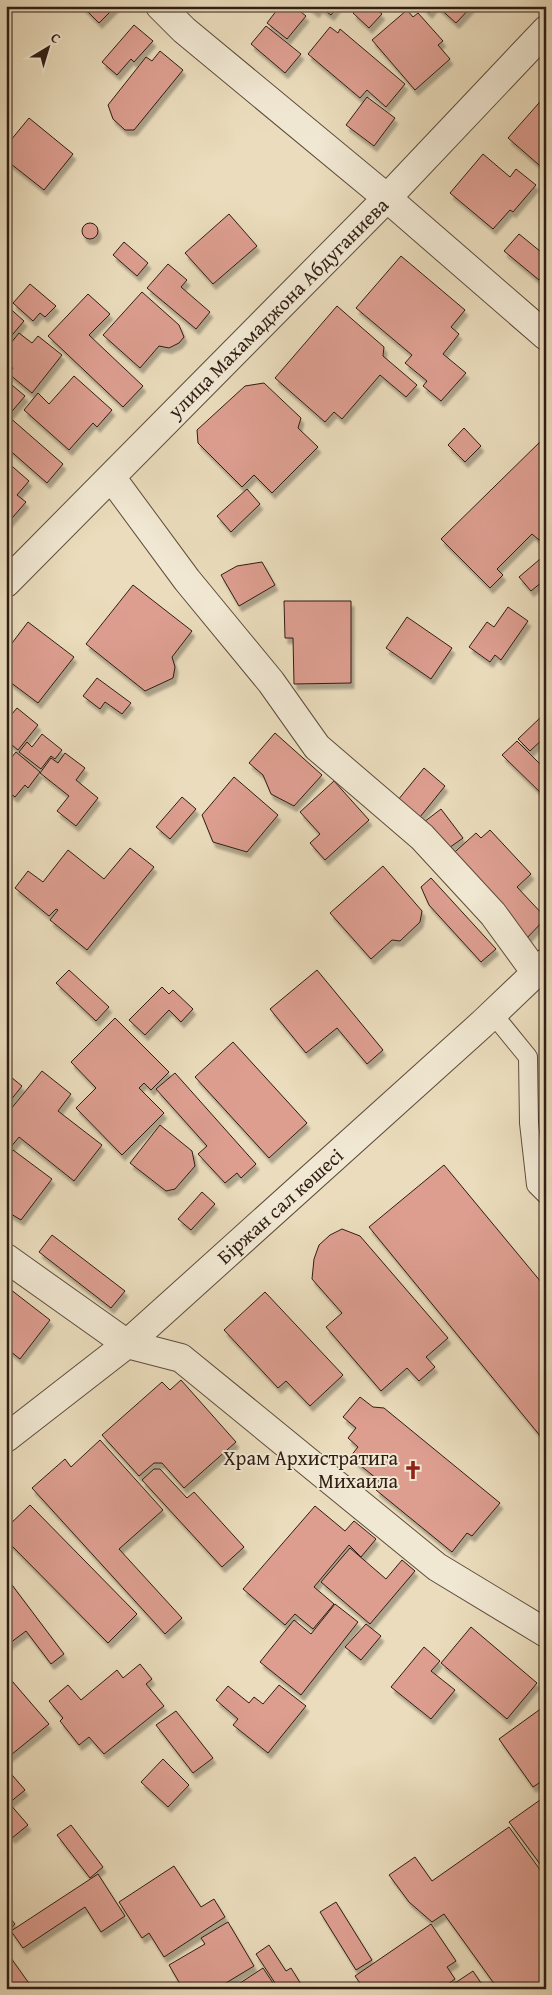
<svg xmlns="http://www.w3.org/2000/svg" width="552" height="1995" viewBox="0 0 552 1995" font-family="'Gentium Book Plus',serif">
	<defs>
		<filter id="shadow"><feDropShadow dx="3" dy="5.5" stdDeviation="1" flood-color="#0004"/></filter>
	</defs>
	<rect width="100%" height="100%" fill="#eadcbc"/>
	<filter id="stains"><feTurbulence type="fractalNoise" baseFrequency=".004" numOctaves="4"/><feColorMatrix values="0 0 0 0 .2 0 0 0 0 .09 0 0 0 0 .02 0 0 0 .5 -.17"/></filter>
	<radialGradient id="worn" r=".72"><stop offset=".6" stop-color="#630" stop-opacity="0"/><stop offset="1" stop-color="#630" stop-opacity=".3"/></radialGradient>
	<!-- building -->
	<path fill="#dd9e90" stroke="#2f1d14" filter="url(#shadow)" d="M82,6H116L99,23Z
		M280,6H297L296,8L306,16L287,39L267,23Z
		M308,6H338L331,15L320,7L316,12Z
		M359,6H373L382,14L369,28L353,13Z
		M422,6H435L429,13Z
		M437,6H472L456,23Z
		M407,10L413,17L418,13L443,41L438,45L450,59L415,90L372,40Z
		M134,25L153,41L134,62L131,59L117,75L102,62Z
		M266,26L301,54L285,73L251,44Z
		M330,27L338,33L340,29L405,84L386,107L367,90L360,98L308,54Z
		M160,51L183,70L134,130H125L113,119L108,105L146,57L152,61Z
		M546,95V171L508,138Z
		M367,97L395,118L374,146L346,125Z
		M29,118L73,154L44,190L6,160V146Z
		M483,154L510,177L516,169L536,185L513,212L510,210L493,229L450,193Z
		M229,214L257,246L213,284L185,253Z
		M82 231a8 8 0 1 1 16 0a8 8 0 1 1-16 0Z
		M519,234L546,256V272L539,280L504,251Z
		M124,242L148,263L137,276L113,255Z
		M401,256L465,310L451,327L459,334L443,354L466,373L441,401L423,386L427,381L405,363L412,355L356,308Z
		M168,264L187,280L181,287L210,312L196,329L147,288Z
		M30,284L56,306L45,317L40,313L33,321L13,303Z
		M142,292L179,325L184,337L179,343L169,348L159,346L140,368L103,335Z
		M88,294L110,314L89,335L143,386L123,407L48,336Z
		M6,305L24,321L7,341L6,340Z
		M337,306L384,347L383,356L417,385L406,397L380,375L342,419L334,412L325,422L275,378Z
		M19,333L32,343L38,336L62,355L32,393L9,374L13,368L6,362V349Z
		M74,376L112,410L97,427L93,423L69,450L24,410L38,393L49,404Z
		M6,380L25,396L8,416L63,464L47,483L6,447Z
		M264,383L301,418L298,428L318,447L272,493L254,475L242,487L198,443L197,430L245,386Z
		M464,428L481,446L465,462L448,445Z
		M546,436V533L539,540L532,534L497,569L503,575L490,588L441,539Z
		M6,461L29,481L17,495L26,502L6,525Z
		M247,489L260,504L231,532L217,516Z
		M546,554V587L542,582L531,591L519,577Z
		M262,562L275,585L239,606L221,575L237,566Z
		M133,585L192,631L172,657L175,667L173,678L145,691L86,644Z
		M284,601H351V683L294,684L293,638H285Z
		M508,607L528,621L501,660L495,655L490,662L469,647L487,622L494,627Z
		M407,617L452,648L431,679L386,648Z
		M28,622L74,657L38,703L6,679V651Z
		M97,678L131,703L122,714L105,702L100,709L83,696Z
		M17,708L38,725L18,750L6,740V721Z
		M542,716L546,720V736L530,751L518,739Z
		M275,733L322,775L294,806L271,794L263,775L249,763Z
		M42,734L62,750L55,759L51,756L41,769L19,752L27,742L32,747Z
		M517,741L546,770V798L502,755Z
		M16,752L40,772L28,788L25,785L15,797L6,790V781L10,777L6,774V764Z
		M65,753L85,768L76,780L98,798L76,826L57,811L69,796L40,773L51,758L58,763Z
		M424,768L445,786L420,817L398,800Z
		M234,777L278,815L247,852L213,842L202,815Z
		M334,781L369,820L325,860L310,843L320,834L300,812Z
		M182,797L196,809L170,839L156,827Z
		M441,809L463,838L446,850L424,822Z
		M490,830L531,874L517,887L546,918L524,941L447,859L476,833L481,838Z
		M130,848L154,867L87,950L50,920L58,910L56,909L49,916L15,888L28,871L43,882L68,850L104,879Z
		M383,866L422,911L420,922L400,941L392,940L371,959L330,913Z
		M431,878L496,949L481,962L429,905L421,887Z
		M69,970L109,1007L96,1021L56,983Z
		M317,970L383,1050L367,1064L337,1028L306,1053L270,1009Z
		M162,987L169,994L173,990L193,1009L181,1022L169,1010L145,1035L129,1020Z
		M115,1018L169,1072L151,1090L144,1083L139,1088L164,1113L122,1155L76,1108L96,1088L71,1062Z
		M233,1042L307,1123L269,1158L195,1077Z
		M42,1071L71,1094L58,1111L102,1145L74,1181L19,1137L6,1153V1115Z
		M6,1073L22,1086L6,1106Z
		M175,1073L256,1164L241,1178L237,1173L225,1183L198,1154L207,1146L156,1089Z
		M160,1125L192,1151L195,1166L175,1189L166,1191L130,1163Z
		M13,1150L52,1179L21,1220L6,1211V1159Z
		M444,1165L546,1288V1443L369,1227Z
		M202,1192L215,1204L191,1230L178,1219Z
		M342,1229L360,1236L448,1338L426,1357L435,1367L419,1381L407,1368L381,1391L326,1327L342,1313L312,1279L314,1259L319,1245L330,1235Z
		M52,1235L125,1291L111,1308L39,1252Z
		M6,1286L50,1320L20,1359L6,1348Z
		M265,1292L343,1375L310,1406L286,1381L278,1388L224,1330Z
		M181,1380L236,1442L184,1488L162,1463H154L139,1476L102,1435L162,1382L170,1390Z
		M360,1397L373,1407L384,1408L500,1503L472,1536L467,1533L452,1552L376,1490L382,1483L350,1457L358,1447L348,1438L356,1428L343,1417Z
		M100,1440L163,1510L119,1549L182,1618L165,1634L32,1488L65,1459L71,1467Z
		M154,1469H160L187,1498L194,1492L244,1547L222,1567L142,1480Z
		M30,1505L137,1614L108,1643L6,1540V1528Z
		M315,1506L345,1531L354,1521L376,1539L361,1557L349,1545L314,1587L334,1604L313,1629L295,1614L285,1625L243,1589Z
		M350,1548L386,1579L402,1560L415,1571L370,1624L321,1582Z
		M6,1577L64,1654L51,1664L26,1631L6,1646Z
		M335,1604L358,1622L301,1695L260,1662L294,1620L311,1634Z
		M366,1624L381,1636L361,1660L345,1647Z
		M471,1627L537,1683L507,1719L441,1663Z
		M424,1647L440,1661L431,1671L455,1690L431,1719L391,1687Z
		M140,1664L152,1679L146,1684L164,1706L104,1754L89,1737L79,1745L60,1721L63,1718L49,1701L68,1685L81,1700L117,1670L123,1678Z
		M6,1674L49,1724L6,1759Z
		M279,1685L306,1706L268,1753L233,1725L238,1719L216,1700L228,1686L249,1703L254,1697L263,1704Z
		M546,1705V1781L545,1779L533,1787L499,1739Z
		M176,1711L213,1758L193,1773L156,1725Z
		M163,1759L189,1785L168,1807L141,1782Z
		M6,1768L25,1790L9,1803L28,1825L12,1838L6,1832Z
		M540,1800L546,1804V1872L509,1822Z
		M71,1825L103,1867L90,1878L57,1835Z
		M509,1827L546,1878V1989H498L444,1914L432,1922L409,1902L389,1875L415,1857L432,1881Z
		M174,1866L201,1907L214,1899L225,1917L164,1957L149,1933L142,1938L119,1902Z
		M98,1874L125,1916L101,1932L85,1907L23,1948L11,1931Z
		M336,1902L372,1960L356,1970L320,1912Z
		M6,1913L15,1924L6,1932Z
		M228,1922L254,1966L216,1989H183L169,1965L205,1944L201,1938Z
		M431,1924L456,1961L447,1967L455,1979L441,1989H364L355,1976Z
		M269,1945L286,1971L291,1968L304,1989H279L256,1954Z
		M6,1951L33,1989H6Z
		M263,1968L277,1989H231Z
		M473,1971L485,1989H446Z"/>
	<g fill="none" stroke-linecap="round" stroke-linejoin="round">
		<!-- service casing -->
		<g stroke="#5e4d3e" stroke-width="20">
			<path id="service" d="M493,1014L528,1057L529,1123L536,1185L546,1195"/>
		</g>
		<!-- minor casing -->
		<g stroke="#5e4d3e" stroke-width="30">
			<path id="minor" d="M160,6L184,30L387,198L546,336
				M111,477L187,580L271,682L317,747L422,837L493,914L536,973
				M6,583L387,198L546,30
				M6,1258L127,1344L181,1358L437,1567L546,1633
				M6,1438L127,1344L482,1024L546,963"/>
		</g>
		<!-- service -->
		<use href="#service" stroke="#f1e8d3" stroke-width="18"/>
		<!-- minor -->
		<use href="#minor" stroke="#f1e8d3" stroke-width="28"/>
	</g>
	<!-- icons -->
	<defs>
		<g id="church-bare" transform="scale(1.5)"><path d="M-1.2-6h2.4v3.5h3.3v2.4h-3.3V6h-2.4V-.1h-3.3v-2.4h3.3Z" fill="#8f2418" stroke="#f1e8d3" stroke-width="2.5" paint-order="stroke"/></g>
	</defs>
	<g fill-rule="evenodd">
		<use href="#church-bare" x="413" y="1470"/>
	</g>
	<g text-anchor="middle" stroke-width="4" stroke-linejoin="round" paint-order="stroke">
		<!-- street labels -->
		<g font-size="20" fill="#2f1d14" stroke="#f1e8d3">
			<text transform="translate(278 308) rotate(-45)" y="7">улица Махамаджона Абдуганиева</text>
			<text transform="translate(280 1206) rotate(-42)" y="7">Біржан сал көшесі</text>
		</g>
		<!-- poi labels -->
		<g font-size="20" fill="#2f1d14" stroke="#f1e8d3" text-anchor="end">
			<text x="398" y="1465">Храм Архистратига<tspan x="398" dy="23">Михаила</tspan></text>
		</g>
	</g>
	<!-- margin -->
	<rect width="552" height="1995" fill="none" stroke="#eadcbc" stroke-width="25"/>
	<rect x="8" y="8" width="537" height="1980" fill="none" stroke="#2f1d14" stroke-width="2.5"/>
	<rect x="12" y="12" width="527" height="1970" fill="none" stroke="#2f1d14"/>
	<!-- north arrow -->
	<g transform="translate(48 48) rotate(38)" stroke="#f1e8d3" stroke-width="4" paint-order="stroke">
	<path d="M0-4L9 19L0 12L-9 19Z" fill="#2f1d14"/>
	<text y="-8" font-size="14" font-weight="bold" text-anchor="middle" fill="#2f1d14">С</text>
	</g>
	<rect width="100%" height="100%" filter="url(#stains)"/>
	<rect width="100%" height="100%" fill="url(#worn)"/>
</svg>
